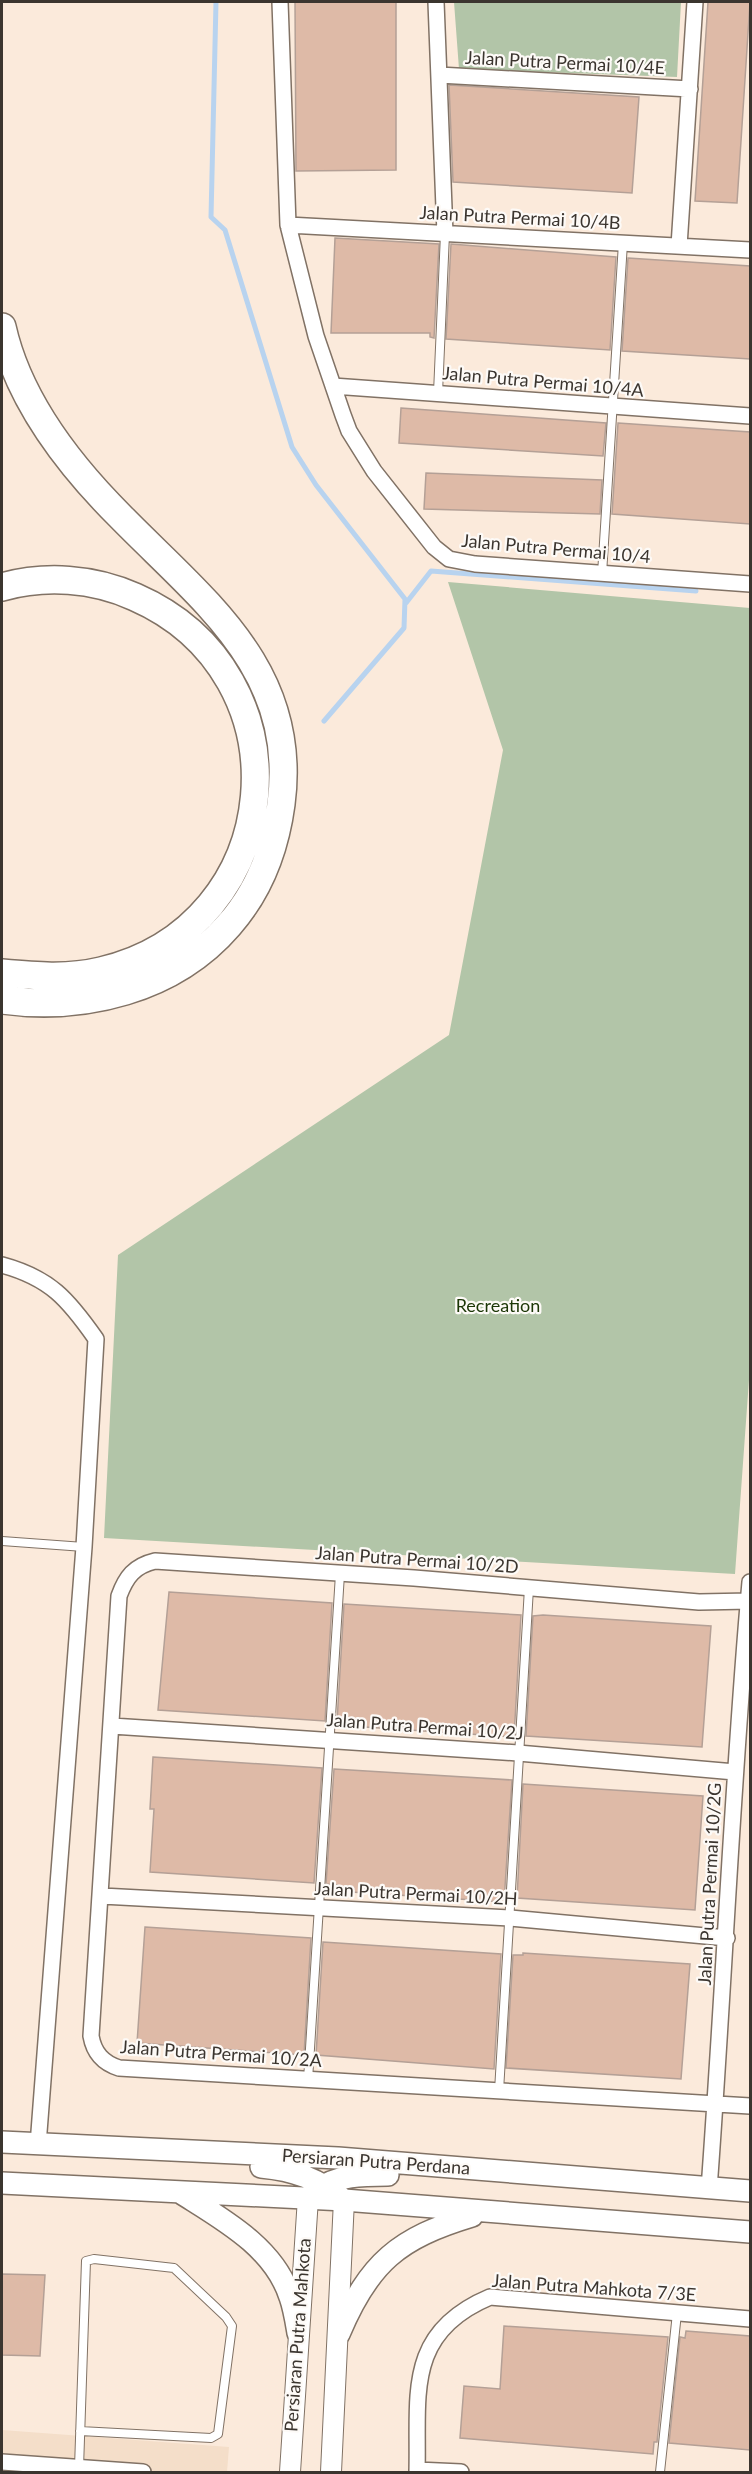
<svg xmlns="http://www.w3.org/2000/svg" width="752" height="2474" viewBox="0 0 752 2474" font-family="Lato,sans-serif">
	<rect width="100%" height="100%" fill="#fbeadb"/>
	<!-- built -->
	<path fill="#f4dec9" d="M2,2430L229,2447L227,2472H2Z"/>
	<!-- green -->
	<path fill="#b2c5a8" d="M454,2H681L677,77L459,69Z
		M448,582L750,608V1366L735,1574L104,1538L118,1255L449,1035L503,750Z"/>
	<g fill="none" stroke-linecap="round" stroke-linejoin="round">
		<!-- stream -->
		<path stroke="#b8d3ef" stroke-width="5" d="M216,2L211,217L225,230L292,447L316,485L405,599L404,628L324,721
			M406,603L431,571L696,591"/>
	</g>
	<!-- building -->
	<path fill="#debaa7" stroke="#b4a096" stroke-width="1.5" d="M295,2H396V170L296,171Z
		M708,2H750L737,203L695,201Z
		M449,85L639,97L632,193L453,182Z
		M335,238L439,244L434,338L430,337V333H331Z
		M451,244L616,257L610,350L446,339Z
		M628,258L750,266V359L622,351Z
		M401,408L606,423L603,456L399,443Z
		M618,423L750,432V524L612,514Z
		M426,473L602,480L600,514L424,509Z
		M169,1592L332,1603L325,1721L158,1710Z
		M344,1604L521,1615L514,1737L350,1726V1722H337Z
		M543,1615L711,1626L702,1747L526,1736L533,1616Z
		M153,1757L322,1768L314,1883L150,1872L154,1809H150Z
		M334,1769L512,1780L504,1902L336,1891L337,1885L326,1884Z
		M523,1784L703,1796L695,1910L517,1898Z
		M145,1927L311,1938L304,2055L137,2043Z
		M323,1942L501,1954L494,2069L316,2055Z
		M523,1953L690,1964L681,2079L506,2068L513,1955H523Z
		M2,2274L45,2275L40,2356L2,2355Z
		M504,2326L668,2337L657,2442H654L653,2454L460,2438L464,2386L500,2389Z
		M686,2331L750,2336V2450L669,2443L680,2337L685,2338Z"/>
	<g fill="none" stroke-linecap="round" stroke-linejoin="round">
		<!-- service casing -->
		<g stroke="#817265" stroke-width="10">
			<path id="service" d="M438,393L445,234
				M602,574L623,243
				M2,1541L84,1547
				M308,2080L340,1574
				M499,2091L529,1588
				M79,2468L86,2261L94,2259L174,2268L226,2317L232,2326L218,2434L211,2438L80,2431
				M660,2472L677,2313"/>
		</g>
		<!-- minor casing -->
		<g stroke="#817265" stroke-width="18">
			<path id="minor" d="M280,2L288,225L316,336L343,415L349,431L374,471L434,547L449,559L475,564L750,584
				M436,2L445,234
				M439,75L690,89
				M288,225L750,250
				M679,246L695,2
				M333,386L750,416
				M2,1265C50,1278 68,1299 96,1339L84,1547L38,2145
				M750,1601L699,1602L414,1578L155,1561C134,1566 126,1577 119,1596L91,2036C94,2053 103,2063 119,2068L750,2106
				M112,1726L518,1753L735,1772
				M102,1896L510,1918L727,1938
				M709,2189C724,1987 732,1784 750,1582
				M2,2462L143,2472
				M417,2470L461,2472
				M417,2472C419,2396 404,2333 490,2297L750,2319"/>
		</g>
		<!-- tertiary casing -->
		<g stroke="#817265" stroke-width="22">
			<path id="tertiary" d="M290,2472L308,2198
				M331,2472L344,2200"/>
		</g>
		<!-- secondary casing -->
		<g stroke="#817265" stroke-width="24">
			<path id="secondary" d="M2,2142L338,2158L750,2191
				M261,2167C294,2170 319,2179 344,2200
				M2,2183L344,2200L750,2232
				M317,2190C335,2175 365,2175 388,2175
				M181,2193C222,2219 274,2247 290,2297C294,2308 296,2321 298,2333
				M339,2334C369,2262 399,2238 472,2216"/>
		</g>
		<!-- motorway casing -->
		<g stroke="#817265" stroke-width="30">
			<path id="motorway" d="M2,327C18,399 68,464 120,516C203,601 299,669 281,804C275,849 259,891 229,925C173,990 84,1011 2,1000
				M2,587C45,575 93,578 135,597C311,674 289,927 101,971C68,979 35,976 2,973"/>
		</g>
		<!-- service -->
		<use href="#service" stroke="#fff" stroke-width="8"/>
		<!-- minor -->
		<use href="#minor" stroke="#fff" stroke-width="15"/>
		<!-- tertiary -->
		<use href="#tertiary" stroke="#fff" stroke-width="20"/>
		<!-- secondary -->
		<use href="#secondary" stroke="#fff" stroke-width="21"/>
		<!-- motorway -->
		<use href="#motorway" stroke="#fff" stroke-width="27"/>
	</g>
	<g text-anchor="middle" stroke-width="4.5" stroke-linejoin="round" paint-order="stroke">
		<!-- street labels -->
		<g font-size="18" fill="#3b352f" stroke="#fdfaf7">
			<text transform="translate(565 63) rotate(3)" y="6">Jalan Putra Permai 10/4E</text>
			<text transform="translate(520 218) rotate(3)" y="6">Jalan Putra Permai 10/4B</text>
			<text transform="translate(543 382) rotate(5)" y="6">Jalan Putra Permai 10/4A</text>
			<text transform="translate(556 549) rotate(5)" y="6">Jalan Putra Permai 10/4</text>
			<text transform="translate(417 1560) rotate(4)" y="6">Jalan Putra Permai 10/2D</text>
			<text transform="translate(425 1727) rotate(4)" y="6">Jalan Putra Permai 10/2J</text>
			<text transform="translate(710 1884) rotate(-87)" y="6">Jalan Putra Permai 10/2G</text>
			<text transform="translate(416 1894) rotate(3)" y="6">Jalan Putra Permai 10/2H</text>
			<text transform="translate(221 2054) rotate(4)" y="6">Jalan Putra Permai 10/2A</text>
			<text transform="translate(376 2162) rotate(4)" y="6">Persiaran Putra Perdana</text>
			<text transform="translate(594 2288) rotate(4)" y="6">Jalan Putra Mahkota 7/3E</text>
			<text transform="translate(298 2335) rotate(-86)" y="6">Persiaran Putra Mahkota</text>
		</g>
		<!-- park labels -->
		<g font-size="18" fill="#1b3606" stroke="#fdfaf7">
			<text x="498" y="1312">Recreation</text>
		</g>
	</g>
	<!-- border -->
	<rect width="752" height="2474" fill="none" stroke="#3b352f" stroke-width="6"/>
</svg>
